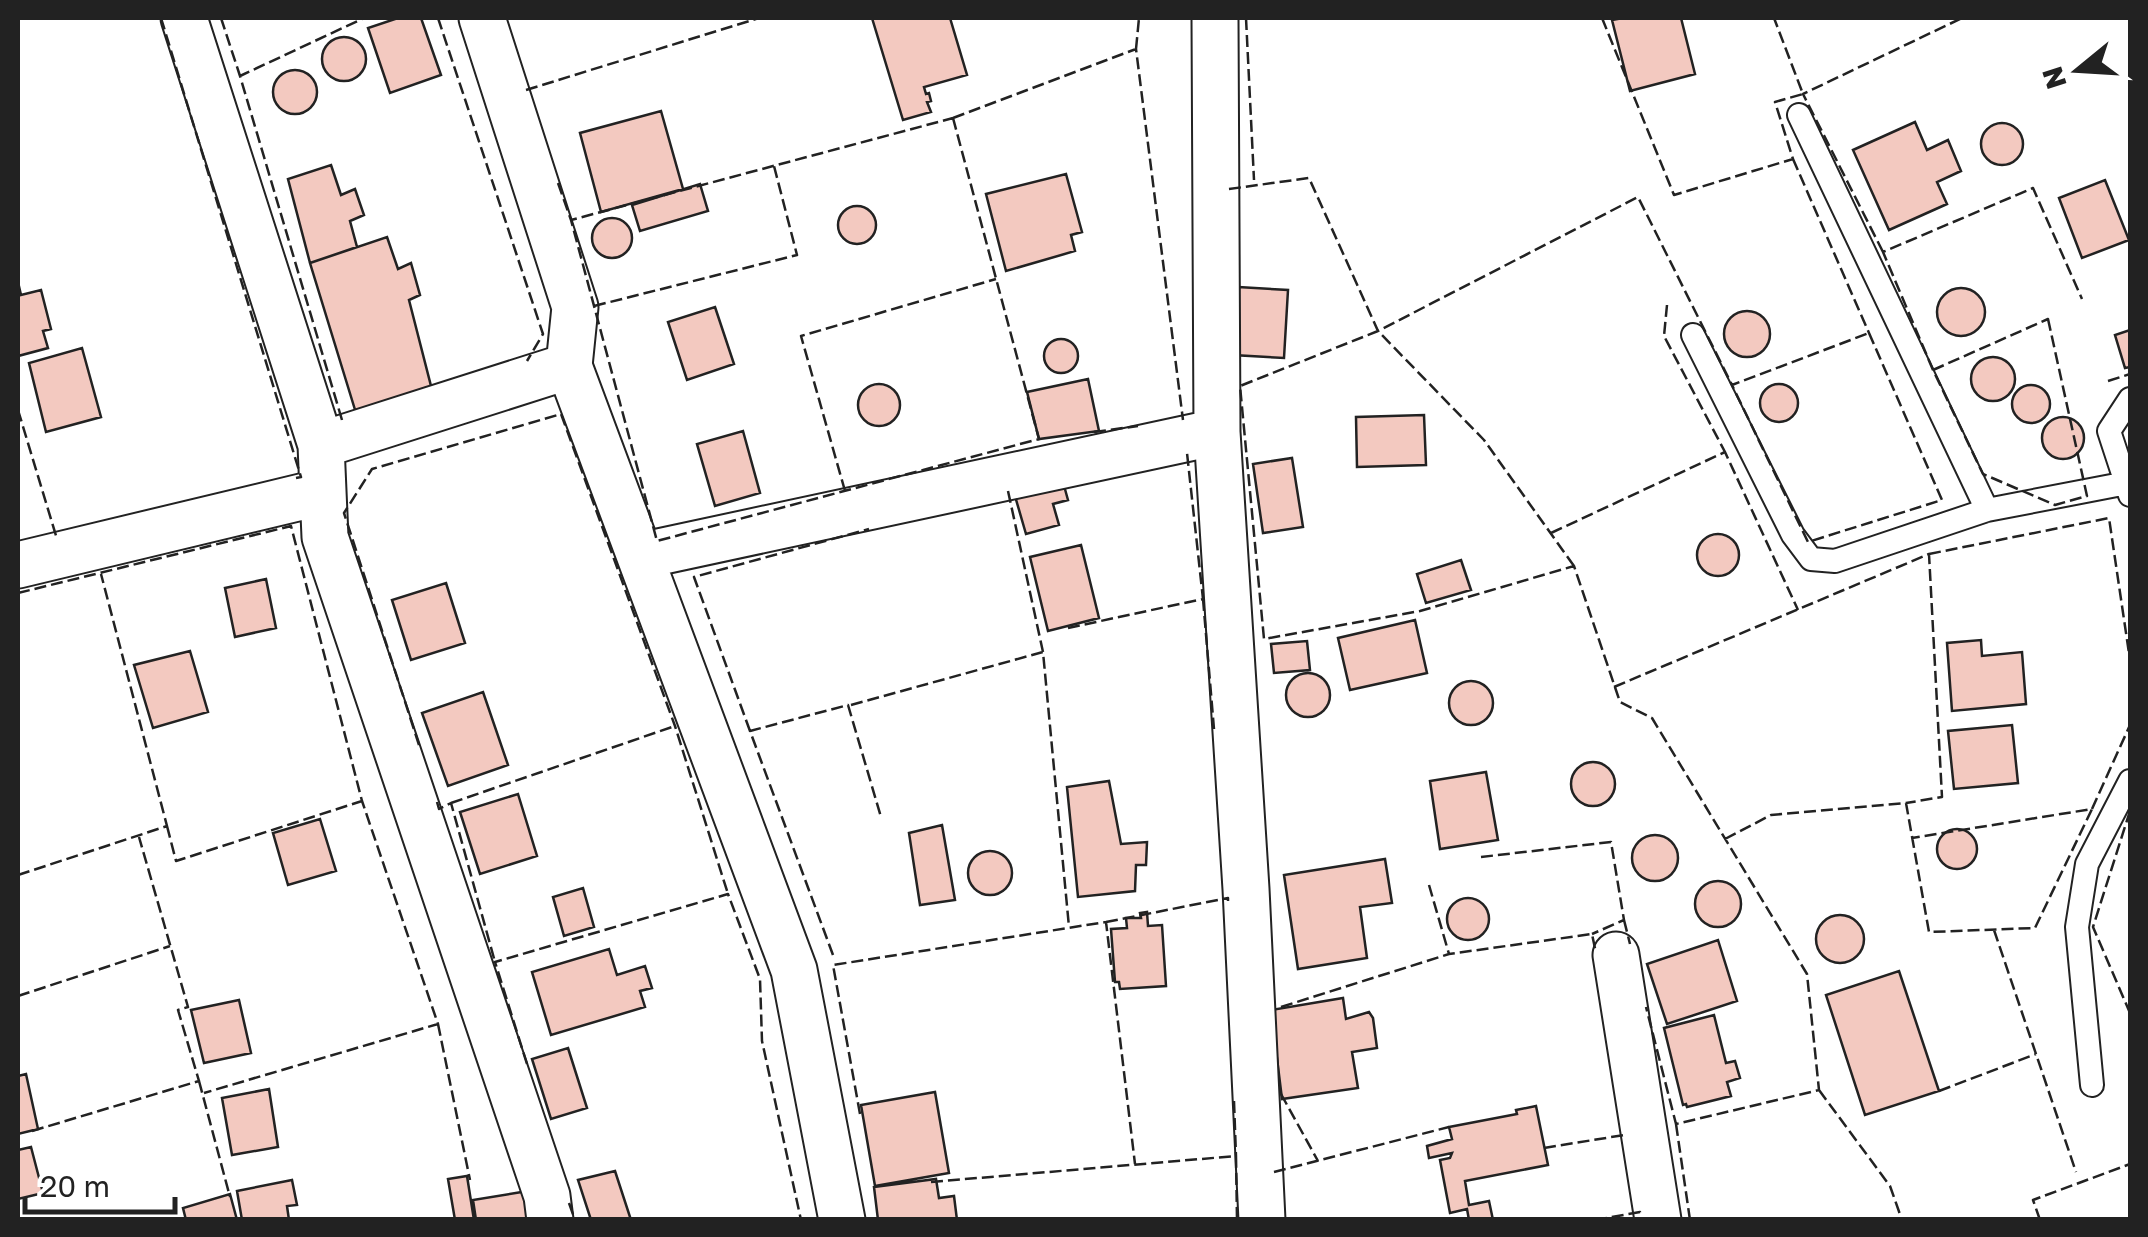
<svg xmlns="http://www.w3.org/2000/svg" width="2148" height="1237" viewBox="0 0 2148 1237" font-family="'Golos Text',sans-serif">
	<rect width="100%" height="100%" fill="#fff"/>
	<!-- building -->
	<path fill="#f3c9c0" stroke="#222" stroke-width="2.5" d="M398,18H421L441,75L390,93L368,28Z
		M872,18H950L967,75L924,87L926,94L929,93L931,101L927,102L931,112L903,120Z
		M1623,18H1681L1695,74L1630,91L1612,20Z
		M322 59a22 22 0 1 1 44 0a22 22 0 1 1-44 0Z
		M273 92a22 22 0 1 1 44 0a22 22 0 1 1-44 0Z
		M661,111L683,189L601,212L580,133Z
		M1915,122L1927,150L1948,140L1961,171L1937,182L1947,204L1889,230L1853,150Z
		M1981 144a21 21 0 1 1 42 0a21 21 0 1 1-42 0Z
		M331,165L341,195L355,189L364,215L350,221L357,247L310,263L288,179Z
		M1066,174L1082,232L1071,235L1075,251L1006,271L986,194Z
		M2105,180L2129,240L2082,258L2059,198Z
		M700,184L708,211L640,231L632,205Z
		M838 225a19 19 0 1 1 38 0a19 19 0 1 1-38 0Z
		M592 238a20 20 0 1 1 40 0a20 20 0 1 1-40 0Z
		M387,237L398,269L411,263L420,295L409,300L431,386L356,413L310,263Z
		M18,282L21,295L41,290L51,329L43,331L48,348L18,356Z
		M1238,287L1288,290L1284,358L1233,355Z
		M1937 312a24 24 0 1 1 48 0a24 24 0 1 1-48 0Z
		M715,307L734,364L687,380L668,322Z
		M1724 334a23 23 0 1 1 46 0a23 23 0 1 1-46 0Z
		M2130,330V367L2125,368L2115,335Z
		M1044 356a17 17 0 1 1 34 0a17 17 0 1 1-34 0Z
		M82,348L101,417L46,432L29,363Z
		M1971 379a22 22 0 1 1 44 0a22 22 0 1 1-44 0Z
		M1088,379L1099,431L1039,439L1027,392Z
		M858 405a21 21 0 1 1 42 0a21 21 0 1 1-42 0Z
		M1760 403a19 19 0 1 1 38 0a19 19 0 1 1-38 0Z
		M2012 404a19 19 0 1 1 38 0a19 19 0 1 1-38 0Z
		M1424,415L1426,465L1357,467L1356,417Z
		M2042 438a21 21 0 1 1 42 0a21 21 0 1 1-42 0Z
		M743,431L760,493L715,506L697,444Z
		M1292,458L1303,527L1263,533L1253,464Z
		M1063,482L1068,500L1053,504L1059,525L1026,534L1015,496Z
		M1697 555a21 21 0 1 1 42 0a21 21 0 1 1-42 0Z
		M1081,545L1099,618L1048,631L1030,557Z
		M1461,560L1471,590L1426,603L1417,574Z
		M266,579L276,628L235,637L225,588Z
		M446,583L465,643L411,660L392,600Z
		M1415,620L1427,673L1350,690L1338,638Z
		M1981,640L1982,656L2022,652L2026,704L1952,711L1947,643Z
		M1307,641L1310,670L1274,673L1271,644Z
		M190,651L208,712L153,728L134,665Z
		M1286 695a22 22 0 1 1 44 0a22 22 0 1 1-44 0Z
		M1449 703a22 22 0 1 1 44 0a22 22 0 1 1-44 0Z
		M483,692L508,765L448,786L422,713Z
		M2012,725L2018,783L1954,789L1948,731Z
		M1571 784a22 22 0 1 1 44 0a22 22 0 1 1-44 0Z
		M1486,772L1498,840L1440,849L1430,781Z
		M1109,781L1121,844L1147,842L1146,865H1136L1135,891L1078,897L1067,787Z
		M518,794L537,856L480,874L460,812Z
		M320,819L336,871L288,885L273,833Z
		M942,825L955,900L920,905L909,833Z
		M1937 849a20 20 0 1 1 40 0a20 20 0 1 1-40 0Z
		M1632 858a23 23 0 1 1 46 0a23 23 0 1 1-46 0Z
		M968 873a22 22 0 1 1 44 0a22 22 0 1 1-44 0Z
		M1385,859L1392,903L1360,907L1367,958L1298,969L1284,875Z
		M1695 904a23 23 0 1 1 46 0a23 23 0 1 1-46 0Z
		M583,888L594,927L564,936L553,897Z
		M1447 919a21 21 0 1 1 42 0a21 21 0 1 1-42 0Z
		M1147,912L1148,926L1162,925L1166,986L1120,989L1119,982H1115L1111,929L1127,928L1126,918H1141L1140,913Z
		M1816 939a24 24 0 1 1 48 0a24 24 0 1 1-48 0Z
		M1718,940L1737,1001L1667,1024L1647,964Z
		M609,949L617,975L645,966L652,988L640,991L645,1007L551,1035L532,972Z
		M1899,971L1939,1091L1865,1115L1826,995Z
		M1343,998L1346,1019L1369,1012L1373,1018L1377,1048L1352,1052L1358,1088L1282,1099L1271,1010Z
		M239,1000L251,1053L204,1063L191,1010Z
		M1714,1015L1726,1063L1735,1061L1740,1078L1727,1082L1731,1096L1687,1107L1686,1104L1683,1105L1664,1028Z
		M568,1048L587,1108L551,1119L532,1059Z
		M26,1074L38,1129L18,1134V1076Z
		M269,1089L278,1147L232,1155L222,1098Z
		M935,1092L949,1173L875,1186L861,1105Z
		M1536,1106L1548,1165L1465,1181L1469,1205L1489,1201L1493,1220H1469L1467,1209L1450,1213L1440,1160L1450,1158L1452,1153L1429,1158L1427,1146L1452,1139L1449,1127L1517,1114L1516,1110Z
		M31,1147L43,1193L18,1199V1150Z
		M615,1171L631,1220H591L578,1180Z
		M467,1176L474,1220H455L448,1179Z
		M936,1179L939,1198L954,1196L957,1220H878L874,1187Z
		M292,1180L297,1205L287,1206L289,1220H242L237,1191Z
		M528,1191L532,1220H476L473,1200Z
		M230,1194L237,1220H186L183,1208Z"/>
	<g fill="none" stroke-linecap="round" stroke-linejoin="round">
		<!-- lane casing -->
		<g stroke="#222" stroke-width="26">
			<path id="lane" d="M1799,115L1987,510
				M1693,335L1793,535L1811,559L1835,561L1987,510L2127,483
				M2130,495L2109,431L2130,399
				M2092,1085L2077,927L2087,864L2130,781"/>
		</g>
		<!-- street casing -->
		<g stroke="#222" stroke-width="49">
			<path id="street" d="M184,18L321,445L325,537L547,1196L550,1220
				M482,18L575,307L569,366L794,970L842,1220
				M1215,18L1217,432L1246,889L1262,1220
				M321,445L569,366
				M640,556L1217,432
				M18,565L322,492
				M1616,955L1658,1220"/>
		</g>
		<!-- lane -->
		<use href="#lane" stroke="#fff" stroke-width="22"/>
		<!-- street -->
		<use href="#street" stroke="#fff" stroke-width="45"/>
		<!-- fence -->
		<path stroke="#222" stroke-width="2.5" stroke-dasharray="12 5" stroke-linecap="butt" d="M161,18L301,477L296,478
			M221,18L240,76
			M438,18L543,334L527,361
			M1246,18L1254,180
			M1602,18L1674,195L1793,159L1775,102L1803,94L1774,18
			M1136,49L1139,18
			M526,90L759,18
			M953,118L1039,439L657,541L571,220Z
			M953,118L1136,49L1183,420
			M1793,159L1869,333
			M558,183L571,220
			M1229,189L1309,178L1378,331L1638,197L1732,385
			M1883,252L1803,94L1962,18
			M1667,305L1664,336L1725,452
			M594,306L797,255L774,166
			M2048,319L2087,496L2055,505L1983,474L1933,370Z
			M1869,333L1942,500L1808,542L1732,385Z
			M1933,370L1883,252L2033,188L2082,299
			M2108,381L2130,374
			M18,410L57,539
			M342,420L240,76L364,18
			M1094,432L1138,426
			M845,491L801,336L996,279
			M1008,491L1043,652
			M1551,533L1725,452L1798,610
			M1929,554L2109,518L2130,660
			M1574,566L1484,440L1378,331L1240,386L1264,639L1420,611L1574,566L1620,702L1652,718L1807,974L1819,1090L1676,1124L1646,1007
			M18,593L291,526L362,801L438,1024L204,1093
			M1203,599L1214,729
			M1068,628L1203,599L1187,453
			M1614,687L1929,554L1942,797L1906,803
			M851,705L1043,652L1069,927
			M750,731L694,577L869,529
			M419,745L344,513L372,469L561,414L675,726L728,894
			M437,802L439,809L451,803L495,962
			M451,803L675,726
			M2092,809L2130,725
			M2130,811L2093,927L2130,1013
			M167,826L176,861L362,801
			M1725,839L1771,815L1906,803L1929,932L2035,928L2092,809L1912,838
			M1481,857L1611,842L1624,920L1592,934
			M18,875L167,826L101,574
			M1429,885L1449,954
			M1624,920L1630,944
			M1106,922L1228,898V901
			M1994,930L2076,1172
			M833,955L750,731L848,705L881,817
			M18,996L170,946
			M1281,1007L1449,954L1592,934L1596,953
			M438,1024L470,1180
			M527,1064L495,962L728,894L760,979L762,1041L801,1220
			M199,1081L230,1197
			M1819,1090L1890,1186L1902,1220
			M1939,1091L2036,1054
			M1281,1094L1318,1161
			M1234,1101L1236,1156
			M860,1114L833,965L1106,922L1135,1164
			M1676,1124L1690,1220
			M32,1131L199,1081L178,1010L188,1007L139,837
			M1544,1148L1624,1135L1625,1138
			M1274,1172L1449,1127
			M931,1182L1236,1156L1237,1220
			M569,1203L575,1220
			M1595,1220L1640,1212V1215
			M2040,1220L2033,1200L2130,1164"/>
	</g>
	<!-- border -->
	<rect width="2148" height="1237" fill="none" stroke="#222222" stroke-width="40"/>
	<!-- north arrow -->
	<g transform="translate(2078 70) rotate(252)" stroke="#ffffff" stroke-width="8" paint-order="stroke">
	<path d="M0-8L18 38L0 25L-18 38Z" fill="#222222"/>
	<text y="-15" font-size="28" font-weight="bold" text-anchor="middle" fill="#222222">N</text>
	</g>
	<!-- scale -->
	<path d="M25 1197v15h150v-15" fill="none" stroke="#222222" stroke-width="5"/>
	<text x="40" y="1197" font-size="30" fill="#222222" stroke="#ffffff" stroke-width="8" paint-order="stroke">20 m</text>
</svg>
